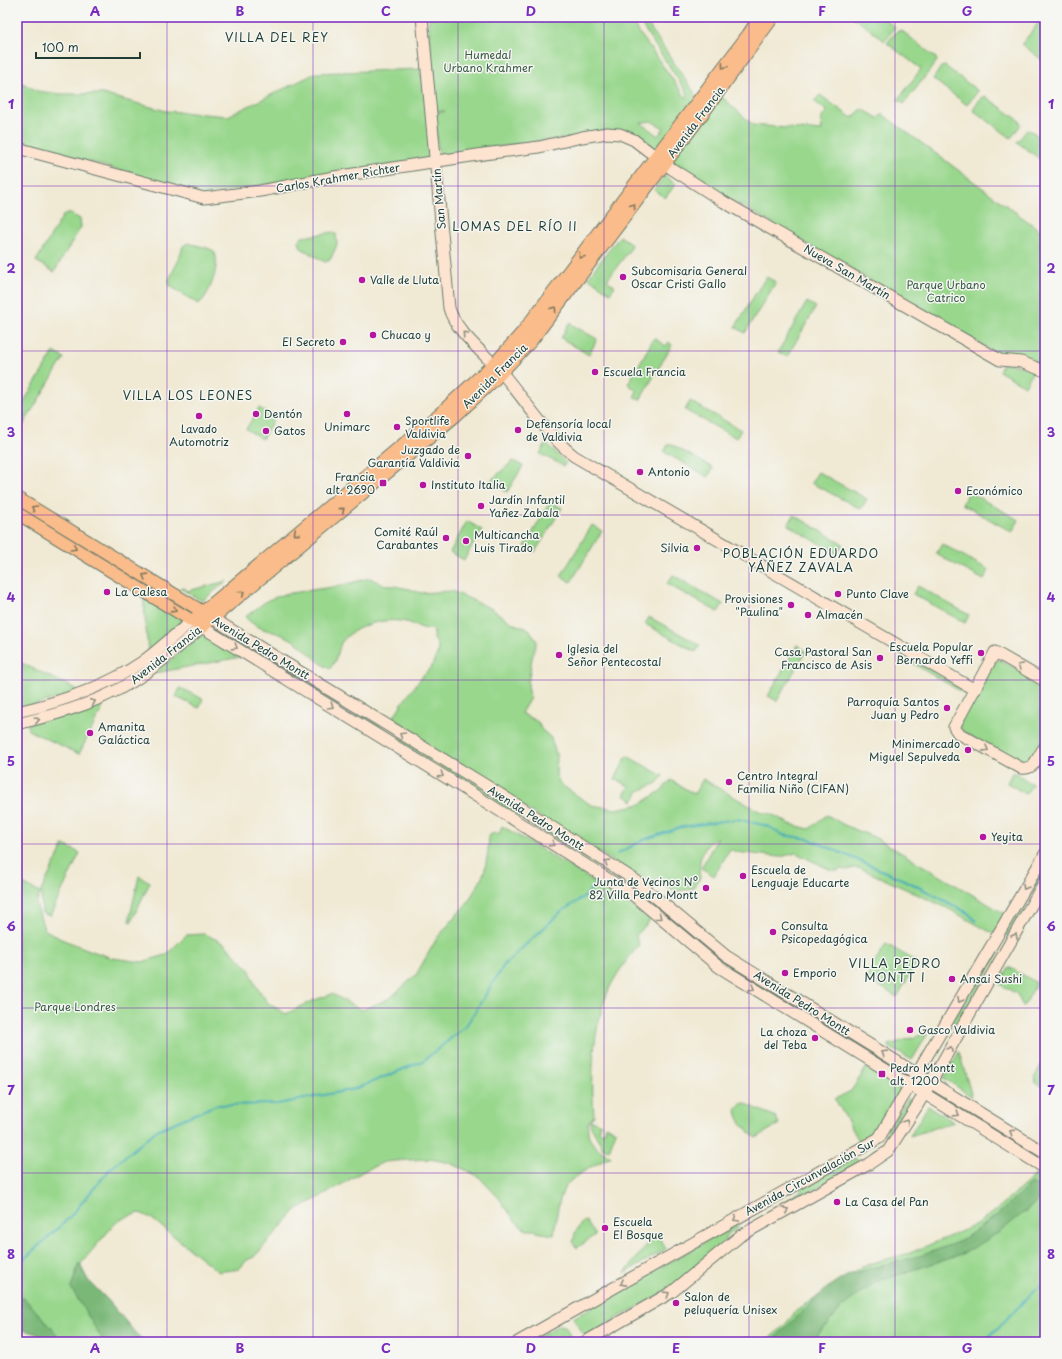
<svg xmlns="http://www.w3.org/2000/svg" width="1062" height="1359" viewBox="0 0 1062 1359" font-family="'Playpen Sans',sans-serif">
	<rect width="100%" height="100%" fill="#f6f6f2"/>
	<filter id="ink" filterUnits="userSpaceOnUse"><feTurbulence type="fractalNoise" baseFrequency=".025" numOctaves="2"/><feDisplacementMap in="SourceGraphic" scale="8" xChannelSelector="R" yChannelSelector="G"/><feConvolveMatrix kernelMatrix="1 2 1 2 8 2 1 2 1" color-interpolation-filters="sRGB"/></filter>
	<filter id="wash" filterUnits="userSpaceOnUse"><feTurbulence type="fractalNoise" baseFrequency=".012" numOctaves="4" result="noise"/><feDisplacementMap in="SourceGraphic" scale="16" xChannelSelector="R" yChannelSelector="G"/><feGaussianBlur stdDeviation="0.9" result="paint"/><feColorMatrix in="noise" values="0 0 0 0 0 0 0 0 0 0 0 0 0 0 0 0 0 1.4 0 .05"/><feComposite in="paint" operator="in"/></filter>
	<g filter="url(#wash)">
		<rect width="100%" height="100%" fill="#f0e9d3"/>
		<!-- green -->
		<path fill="#98d78c" stroke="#5c8a60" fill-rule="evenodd" d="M429,17H628L686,98L688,94L636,17H643L694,92L695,98L721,96L753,125L822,131L821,119L827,111L814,101L820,95L852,118L862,109L878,118L882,114L1045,234V370L1001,356L673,166L657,148L650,149L629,134L545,140L513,145L479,149L442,155L438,151L435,114L445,111H428L431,156L429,159L203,195L67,155L44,153L17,145V80L37,91L60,94H102L166,111L228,116L316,73L420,69L421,77L434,75L429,37ZM651,121L664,128L658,136L641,123Z
			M853,17H882L895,27L885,41Z
			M1043,17H1045V57L1043,61L1022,44Z
			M901,30L936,58L937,61L904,104L898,100L921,69L887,43L896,32Z
			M945,66L978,91L967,105L933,79L941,67Z
			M985,96L1020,121V126L1011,138L973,110L980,99Z
			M1027,130H1030L1045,141V163L1017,142Z
			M664,176L676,184L665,198L654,190Z
			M69,213L80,219L81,227L54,272L36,261L64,214Z
			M333,232L336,234L337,245L330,260L325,262L301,248L299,241L302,237Z
			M620,236L630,243L631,248L607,280L615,286L610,293L588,277Z
			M188,243C194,245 207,247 212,250C224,257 209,299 198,304L170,286L169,280L178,261L183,246Z
			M766,277L776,282L745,333L735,327Z
			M807,302L816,307L787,357L778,352Z
			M569,323L597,339L589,355L561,338Z
			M654,338L666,346L669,342L672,345L640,400L634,397L637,391L628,384Z
			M54,352L64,358L17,435V413Z
			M1003,363L1034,369L1025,386L999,371Z
			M690,401L741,430L736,438L685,410Z
			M259,408L275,417L262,439L246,429Z
			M546,443L566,463L564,466L540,454Z
			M669,443L713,468L708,477L664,452Z
			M513,461L523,466L507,492L489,482Z
			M818,472L867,499L861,509L811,483Z
			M969,492L1019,520L1012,532L962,504Z
			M550,502L562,508L535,552L525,546Z
			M794,515L843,544L837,554L788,525Z
			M467,521L482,530L464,560L450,552Z
			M592,525L602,531L571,582L561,576Z
			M942,544L989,570L984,580L936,554Z
			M673,575L723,604L718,612L667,584Z
			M370,578L382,584L410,589L421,593L452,591L492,609L514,624L529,629L537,641L532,658L528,684L530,698L521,713L538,722L541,729L551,738L557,757L556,774L560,784L591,805L616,809L641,804L662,790L671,780L694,794L703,779L755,809L764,813L771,814L790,824L809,829L827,815L844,825L876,838L1005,914L994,934L947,908L862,869C852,866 849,872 841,869L837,871L831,870L796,853L780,857L736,852L730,849L714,876L701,868L718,837C703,844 697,861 700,878L692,889L677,891L636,875L412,740L415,732L393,718L403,702L424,674L431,668L438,652V646L433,637L434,631L432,629C422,630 415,624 406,622C385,617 354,625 341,643C339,647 339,653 336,658C335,662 332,665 330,669C314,661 303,644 287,637C270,629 260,632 245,617L268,600L285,594L339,586Z
			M227,581L202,601L180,588L184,587L187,591Z
			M918,586L969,615L965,623L913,594Z
			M143,593L182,619L178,625L148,652Z
			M649,617L700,645L696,652L645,624Z
			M202,634L241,657L155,673Z
			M797,645L806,651L777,701L768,696Z
			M914,660L964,689L965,694L912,663Z
			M1001,660L1045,686V738L1033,758L1025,766L965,733L959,725L995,661Z
			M17,661L76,689L75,694L17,709Z
			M312,684L382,727L380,730L310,688Z
			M180,688L203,699L199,708L176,697Z
			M107,699L79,754L28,730V724Z
			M399,736L490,792L488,796L397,741Z
			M627,756L663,776L657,783L639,791L633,801L624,795L629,786L615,779Z
			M1012,773H1016L1032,784L1026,794L1007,783Z
			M495,796L643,889L686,928V930L684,932L630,886L494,801L493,798Z
			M502,826L608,890L632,906L650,920L636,936L639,945C627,960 614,976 607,994C592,1032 591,1076 594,1116L590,1120L601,1124L599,1131L604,1133L606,1126L616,1131L609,1150L603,1148L591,1127L590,1120L588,1122C586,1142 595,1147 611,1157C600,1162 572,1176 565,1187C558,1199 556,1220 554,1235L537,1232L535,1230H527L523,1228L515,1221L499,1198L479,1177L468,1171L450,1163L430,1159L407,1160L384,1162L362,1172L326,1194L297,1209L254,1257L247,1260L239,1269L226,1271L223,1270L219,1272L161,1226L151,1218L140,1213L120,1219L112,1227L82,1262L77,1274L117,1342H48L38,1330L17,1317V872L21,883L40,893L36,904L44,929L61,939L92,951L112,958L142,962L166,955L186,935L205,934L225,944L249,969L256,986L268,1003L286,1014L312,1001L332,994C343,999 351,1006 362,1010L390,998L416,975L437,938L467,903L481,880L485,869L488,851L489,836C493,832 495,832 499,834Z
			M64,845L80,853L50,916L42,913L41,891Z
			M1045,862V872L1008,935H1005L1004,932Z
			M139,876L150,882L131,922L129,921Z
			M695,938H698L780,995C746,983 721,963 693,940Z
			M886,944L917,962L897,997L868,979L867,976Z
			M997,949L1000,952L957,1024L954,1025L952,1022L994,950Z
			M1009,967L1037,983L1023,1007L1017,994L999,984Z
			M801,1007L902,1071L889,1064L880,1061L800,1011Z
			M928,1033L912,1060L889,1047V1045Z
			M959,1052L972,1097L944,1078Z
			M1045,1058V1088L1036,1083L1034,1078Z
			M866,1068L901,1090C892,1106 879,1135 862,1142L858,1139L835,1099L851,1091Z
			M938,1095L953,1103L964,1105L1037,1154L1034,1156L936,1097Z
			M908,1098L911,1101L905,1113L906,1116L889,1145L874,1155L872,1151L886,1140L884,1136Z
			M744,1103L776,1117L779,1124L756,1138C748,1132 724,1109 744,1103Z
			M928,1106L954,1122L910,1136Z
			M855,1158L859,1162L846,1170L841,1175L786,1205L784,1202L786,1200L801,1191V1187Z
			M1045,1160V1342H765L784,1326L799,1308L814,1299L862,1266L910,1253L976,1225L994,1212L1035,1176Z
			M586,1221L595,1235L577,1248L573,1243L575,1233L582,1222Z
			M736,1224L739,1227L726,1235L725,1240L670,1289L585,1336L573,1318Z
			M656,1233L666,1249L625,1273Z
			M559,1325L565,1326L573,1341L572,1342H529Z"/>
		<!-- forest -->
		<path fill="#7ab878" stroke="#4c7a56" d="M1032,1183L1042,1191L1038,1201L1001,1231L965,1253L876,1282L843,1306L812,1342H769L774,1339L827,1288L850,1274L923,1255L961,1241L997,1215Z
			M79,1263L88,1280L107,1299L143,1342H104L71,1288Z
			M24,1298L50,1326L63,1342H48L46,1337L17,1328V1300Z"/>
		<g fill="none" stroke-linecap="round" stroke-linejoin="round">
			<!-- stream -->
			<path stroke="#3babb8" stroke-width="2" d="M617,854L643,840L682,827L737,819L768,826L783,835L809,839L911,883L968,913L976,921
				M17,1263L23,1260L69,1218L111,1168L157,1130L216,1105L278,1104L355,1089L423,1061L466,1026L504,965L561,912L587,895L594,885
				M981,1342L986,1340L1036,1289L1045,1284"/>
		</g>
	</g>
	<g filter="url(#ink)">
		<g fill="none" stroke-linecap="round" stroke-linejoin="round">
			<!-- secondary casing -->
			<g stroke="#68796c" stroke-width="13">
				<path id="secondary" d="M422,17L449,308C455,331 486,355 502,373C526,401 545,433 574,456L975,690
					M17,148L204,198L260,191L334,177L484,154L539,147L582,137L607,133L620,134L634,140L672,169L724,202L1000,360L1021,362L1045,371
					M212,618L495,791L635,880L726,956L1045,1153
					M1045,681L995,652L954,727L958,733L1021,768C1036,770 1036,757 1045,747
					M17,712C61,702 104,688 142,662C159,650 175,634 192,621
					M17,724C63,713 108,700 147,672C166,658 184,642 202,627L489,804L633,895L719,967L1045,1168
					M518,1342L879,1138L1045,854
					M585,1342L672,1292L740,1236L869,1164L888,1151L917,1106L935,1075L1045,881"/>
			</g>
			<!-- primary casing -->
			<g stroke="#68796c" stroke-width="14">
				<path id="primary" d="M17,498L208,615
					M17,513L202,627L454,417L495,379L531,341L703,113L773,17
					M192,621L444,410L498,360L522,333L748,35L760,17"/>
			</g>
			<!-- secondary -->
			<use href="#secondary" stroke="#fde4d0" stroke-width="11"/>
			<!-- primary -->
			<use href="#primary" stroke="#f9bc8a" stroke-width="12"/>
		</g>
		<!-- one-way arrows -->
		<defs><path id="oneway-chevron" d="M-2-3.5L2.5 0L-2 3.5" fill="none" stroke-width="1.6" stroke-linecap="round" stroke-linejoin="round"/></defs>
		<g stroke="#81765b">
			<use href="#oneway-chevron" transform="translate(724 66) rotate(127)"/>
			<use href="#oneway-chevron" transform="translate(633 206) rotate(-53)"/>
			<use href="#oneway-chevron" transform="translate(581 256) rotate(127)"/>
			<use href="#oneway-chevron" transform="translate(554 309) rotate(-53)"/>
			<use href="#oneway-chevron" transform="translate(34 508) rotate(-149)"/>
			<use href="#oneway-chevron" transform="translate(342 510) rotate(-40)"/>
			<use href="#oneway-chevron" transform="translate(296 533) rotate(140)"/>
			<use href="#oneway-chevron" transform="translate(74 548) rotate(31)"/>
			<use href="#oneway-chevron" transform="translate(145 576) rotate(-148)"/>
			<use href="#oneway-chevron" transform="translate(242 593) rotate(-40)"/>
			<use href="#oneway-chevron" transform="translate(174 610) rotate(32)"/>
		</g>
		<g stroke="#8e9082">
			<use href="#oneway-chevron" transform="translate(465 334) rotate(-133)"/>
			<use href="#oneway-chevron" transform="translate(235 647) rotate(32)"/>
			<use href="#oneway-chevron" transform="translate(1020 666) rotate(-150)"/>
			<use href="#oneway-chevron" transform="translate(93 702) rotate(-24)"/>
			<use href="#oneway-chevron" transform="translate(331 706) rotate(31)"/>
			<use href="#oneway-chevron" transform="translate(37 720) rotate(-13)"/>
			<use href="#oneway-chevron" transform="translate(402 735) rotate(-149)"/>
			<use href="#oneway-chevron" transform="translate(986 749) rotate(29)"/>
			<use href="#oneway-chevron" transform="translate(441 775) rotate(32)"/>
			<use href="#oneway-chevron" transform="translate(552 844) rotate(32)"/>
			<use href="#oneway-chevron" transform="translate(607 862) rotate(-148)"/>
			<use href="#oneway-chevron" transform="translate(1025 887) rotate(120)"/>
			<use href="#oneway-chevron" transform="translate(659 917) rotate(39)"/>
			<use href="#oneway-chevron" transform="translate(1015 936) rotate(-61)"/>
			<use href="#oneway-chevron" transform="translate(752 988) rotate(31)"/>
			<use href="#oneway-chevron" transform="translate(960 1000) rotate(120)"/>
			<use href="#oneway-chevron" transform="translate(950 1049) rotate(-60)"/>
			<use href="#oneway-chevron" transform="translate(884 1053) rotate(-148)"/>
			<use href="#oneway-chevron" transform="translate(957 1114) rotate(32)"/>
			<use href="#oneway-chevron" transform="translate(906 1122) rotate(-57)"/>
			<use href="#oneway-chevron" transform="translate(1012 1132) rotate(-148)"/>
			<use href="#oneway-chevron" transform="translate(786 1210) rotate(-29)"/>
			<use href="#oneway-chevron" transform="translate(736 1219) rotate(150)"/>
			<use href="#oneway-chevron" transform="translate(623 1283) rotate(151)"/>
			<use href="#oneway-chevron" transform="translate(667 1294) rotate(-32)"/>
		</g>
	</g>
	<!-- grid -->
	<path fill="none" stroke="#7b2cbf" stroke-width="1" stroke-opacity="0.55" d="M167,17V1342M313,17V1342M458,17V1342M604,17V1342M749,17V1342M895,17V1342M17,186H1045M17,351H1045M17,515H1045M17,680H1045M17,844H1045M17,1008H1045M17,1173H1045"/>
	<!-- markers -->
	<g fill="#b5179e" stroke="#f6f6f2" stroke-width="1.5">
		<circle cx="623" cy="277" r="4"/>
		<circle cx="362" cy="280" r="4"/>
		<circle cx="373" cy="335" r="4"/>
		<circle cx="343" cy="342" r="4"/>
		<circle cx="595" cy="372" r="4"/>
		<circle cx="256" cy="414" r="4"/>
		<circle cx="347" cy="414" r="4"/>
		<circle cx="199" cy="416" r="4"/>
		<circle cx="397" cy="427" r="4"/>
		<circle cx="518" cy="430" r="4"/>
		<circle cx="266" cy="431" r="4"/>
		<circle cx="468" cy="456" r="4"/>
		<circle cx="640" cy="472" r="4"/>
		<rect x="379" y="479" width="8" height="8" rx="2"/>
		<circle cx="423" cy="485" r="4"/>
		<circle cx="958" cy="491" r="4"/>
		<circle cx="481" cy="506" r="4"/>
		<circle cx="446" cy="538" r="4"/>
		<circle cx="466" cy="541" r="4"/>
		<circle cx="697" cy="548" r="4"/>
		<circle cx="107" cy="592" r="4"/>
		<circle cx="838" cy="594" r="4"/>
		<circle cx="791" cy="605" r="4"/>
		<circle cx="808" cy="615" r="4"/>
		<circle cx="981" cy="653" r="4"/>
		<circle cx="559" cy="655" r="4"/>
		<circle cx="880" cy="658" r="4"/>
		<circle cx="947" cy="708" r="4"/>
		<circle cx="90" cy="733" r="4"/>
		<circle cx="968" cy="750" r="4"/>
		<circle cx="729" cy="782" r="4"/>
		<circle cx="983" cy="837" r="4"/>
		<circle cx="743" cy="876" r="4"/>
		<circle cx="706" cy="888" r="4"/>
		<circle cx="773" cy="932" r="4"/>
		<circle cx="785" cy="973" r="4"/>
		<circle cx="952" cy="979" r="4"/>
		<circle cx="910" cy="1030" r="4"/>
		<circle cx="815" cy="1038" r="4"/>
		<rect x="878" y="1070" width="8" height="8" rx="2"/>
		<circle cx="837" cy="1202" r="4"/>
		<circle cx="605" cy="1228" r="4"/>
		<circle cx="676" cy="1303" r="4"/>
	</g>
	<g text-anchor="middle" stroke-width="3" stroke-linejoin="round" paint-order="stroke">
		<!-- park labels -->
		<g font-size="11" fill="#375c46" stroke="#f6f6f2">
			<text x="488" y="59">Humedal<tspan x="488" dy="13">Urbano Krahmer</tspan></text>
			<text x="946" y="289">Parque Urbano<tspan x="946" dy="13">Catrico</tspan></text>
			<text x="75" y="1011">Parque Londres</text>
		</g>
		<!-- street labels -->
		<g font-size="11" fill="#1f3d34" stroke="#f6f6f2">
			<text transform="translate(696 122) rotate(-53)" y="4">Avenida Francia</text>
			<text transform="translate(338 178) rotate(-10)" y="4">Carlos Krahmer Richter</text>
			<text transform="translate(439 199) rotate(-95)" y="4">San Martín</text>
			<text transform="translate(847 272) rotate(30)" y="4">Nueva San Martín</text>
			<text transform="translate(495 376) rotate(-45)" y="4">Avenida Francia</text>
			<text transform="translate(261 648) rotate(31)" y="4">Avenida Pedro Montt</text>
			<text transform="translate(166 655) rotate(-38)" y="4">Avenida Francia</text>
			<text transform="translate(536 818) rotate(32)" y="4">Avenida Pedro Montt</text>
			<text transform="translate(802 1003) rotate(32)" y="4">Avenida Pedro Montt</text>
			<text transform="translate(810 1177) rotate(-29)" y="4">Avenida Circunvalación Sur</text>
		</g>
		<!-- poi labels -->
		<g font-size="11" fill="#1f3d34" stroke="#f6f6f2" text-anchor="start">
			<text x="631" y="275">Subcomisaria General<tspan x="631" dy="13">Oscar Cristi Gallo</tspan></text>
			<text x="370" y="284">Valle de Lluta</text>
			<text x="381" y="339">Chucao y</text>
			<text x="335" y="346" text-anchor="end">El Secreto</text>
			<text x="603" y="376">Escuela Francia</text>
			<text x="264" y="418">Dentón</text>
			<text x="405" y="425">Sportlife<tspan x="405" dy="13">Valdivia</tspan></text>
			<text x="526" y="428">Defensoría local<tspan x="526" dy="13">de Valdivia</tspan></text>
			<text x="347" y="431" text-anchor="middle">Unimarc</text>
			<text x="199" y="433" text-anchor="middle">Lavado<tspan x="199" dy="13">Automotriz</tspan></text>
			<text x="274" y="435">Gatos</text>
			<text x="460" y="454" text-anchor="end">Juzgado de<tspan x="460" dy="13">Garantía Valdivia</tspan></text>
			<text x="648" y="476">Antonio</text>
			<text x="375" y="481" text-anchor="end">Francia<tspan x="375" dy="13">alt. 2690</tspan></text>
			<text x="431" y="489">Instituto Italia</text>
			<text x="966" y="495">Económico</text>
			<text x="489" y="504">Jardín Infantil<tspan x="489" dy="13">Yañez Zabala</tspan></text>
			<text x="438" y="536" text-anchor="end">Comité Raúl<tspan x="438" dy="13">Carabantes</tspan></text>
			<text x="474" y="539">Multicancha<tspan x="474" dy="13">Luis Tirado</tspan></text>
			<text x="689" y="552" text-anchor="end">Silvia</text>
			<text x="115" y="596">La Calesa</text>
			<text x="846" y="598">Punto Clave</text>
			<text x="783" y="603" text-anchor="end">Provisiones<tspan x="783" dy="13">"Paulina"</tspan></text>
			<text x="816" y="619">Almacén</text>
			<text x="973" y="651" text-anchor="end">Escuela Popular<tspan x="973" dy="13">Bernardo Yeffi</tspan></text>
			<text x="567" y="653">Iglesia del<tspan x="567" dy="13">Señor Pentecostal</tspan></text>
			<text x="872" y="656" text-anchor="end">Casa Pastoral San<tspan x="872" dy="13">Francisco de Asis</tspan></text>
			<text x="939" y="706" text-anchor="end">Parroquía Santos<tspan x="939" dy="13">Juan y Pedro</tspan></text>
			<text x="98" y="731">Amanita<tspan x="98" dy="13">Galáctica</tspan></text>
			<text x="960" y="748" text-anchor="end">Minimercado<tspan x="960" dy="13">Miguel Sepulveda</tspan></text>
			<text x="737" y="780">Centro Integral<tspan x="737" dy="13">Familia Niño (CIFAN)</tspan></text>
			<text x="991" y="841">Yeyita</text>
			<text x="751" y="874">Escuela de<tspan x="751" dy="13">Lenguaje Educarte</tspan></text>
			<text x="698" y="886" text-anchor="end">Junta de Vecinos Nº<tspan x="698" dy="13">82 Villa Pedro Montt</tspan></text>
			<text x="781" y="930">Consulta<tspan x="781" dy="13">Psicopedagógica</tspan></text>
			<text x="793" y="977">Emporio</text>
			<text x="960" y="983">Ansai Sushi</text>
			<text x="918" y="1034">Gasco Valdivia</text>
			<text x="807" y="1036" text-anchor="end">La choza<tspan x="807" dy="13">del Teba</tspan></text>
			<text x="890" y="1072">Pedro Montt<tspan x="890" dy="13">alt. 1200</tspan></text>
			<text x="845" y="1206">La Casa del Pan</text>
			<text x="613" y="1226">Escuela<tspan x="613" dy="13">El Bosque</tspan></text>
			<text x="684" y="1301">Salon de<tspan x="684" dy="13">peluquería Unisex</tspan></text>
		</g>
		<!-- neighbourhood labels -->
		<g font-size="12" letter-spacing="1" fill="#1f3d34" stroke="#f6f6f2">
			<text x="277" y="42">VILLA DEL REY</text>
			<text x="515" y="231">LOMAS DEL RÍO II</text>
			<text x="188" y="400">VILLA LOS LEONES</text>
			<text x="801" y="558">POBLACIÓN EDUARDO<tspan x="801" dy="14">YÁÑEZ ZAVALA</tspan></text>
			<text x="895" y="968">VILLA PEDRO<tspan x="895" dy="14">MONTT I</tspan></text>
		</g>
	</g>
	<!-- margin -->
	<rect width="1062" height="1359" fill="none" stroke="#f6f6f2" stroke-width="44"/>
	<!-- scale -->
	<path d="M36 52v6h104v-6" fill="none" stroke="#1f3d34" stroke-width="2"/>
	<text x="42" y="52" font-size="12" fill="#1f3d34" stroke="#f6f6f2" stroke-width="3" paint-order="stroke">100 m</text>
	<rect x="22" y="22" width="1018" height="1315" fill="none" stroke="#7b2cbf" stroke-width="1.5"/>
	<g font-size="13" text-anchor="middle" font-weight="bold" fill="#7b2cbf">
		<text x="95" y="16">A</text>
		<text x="240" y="16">B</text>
		<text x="386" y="16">C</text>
		<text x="531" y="16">D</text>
		<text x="676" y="16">E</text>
		<text x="822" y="16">F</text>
		<text x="967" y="16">G</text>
		<text x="11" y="109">1</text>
		<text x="1051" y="109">1</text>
		<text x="11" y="273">2</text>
		<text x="1051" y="273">2</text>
		<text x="11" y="437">3</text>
		<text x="1051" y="437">3</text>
		<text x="11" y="602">4</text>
		<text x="1051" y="602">4</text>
		<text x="11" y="766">5</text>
		<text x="1051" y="766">5</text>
		<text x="11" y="931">6</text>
		<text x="1051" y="931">6</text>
		<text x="11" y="1095">7</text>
		<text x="1051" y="1095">7</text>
		<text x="11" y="1259">8</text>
		<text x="1051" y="1259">8</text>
		<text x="95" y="1353">A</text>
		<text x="240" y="1353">B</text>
		<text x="386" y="1353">C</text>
		<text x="531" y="1353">D</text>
		<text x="676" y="1353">E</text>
		<text x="822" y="1353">F</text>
		<text x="967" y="1353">G</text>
	</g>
</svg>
